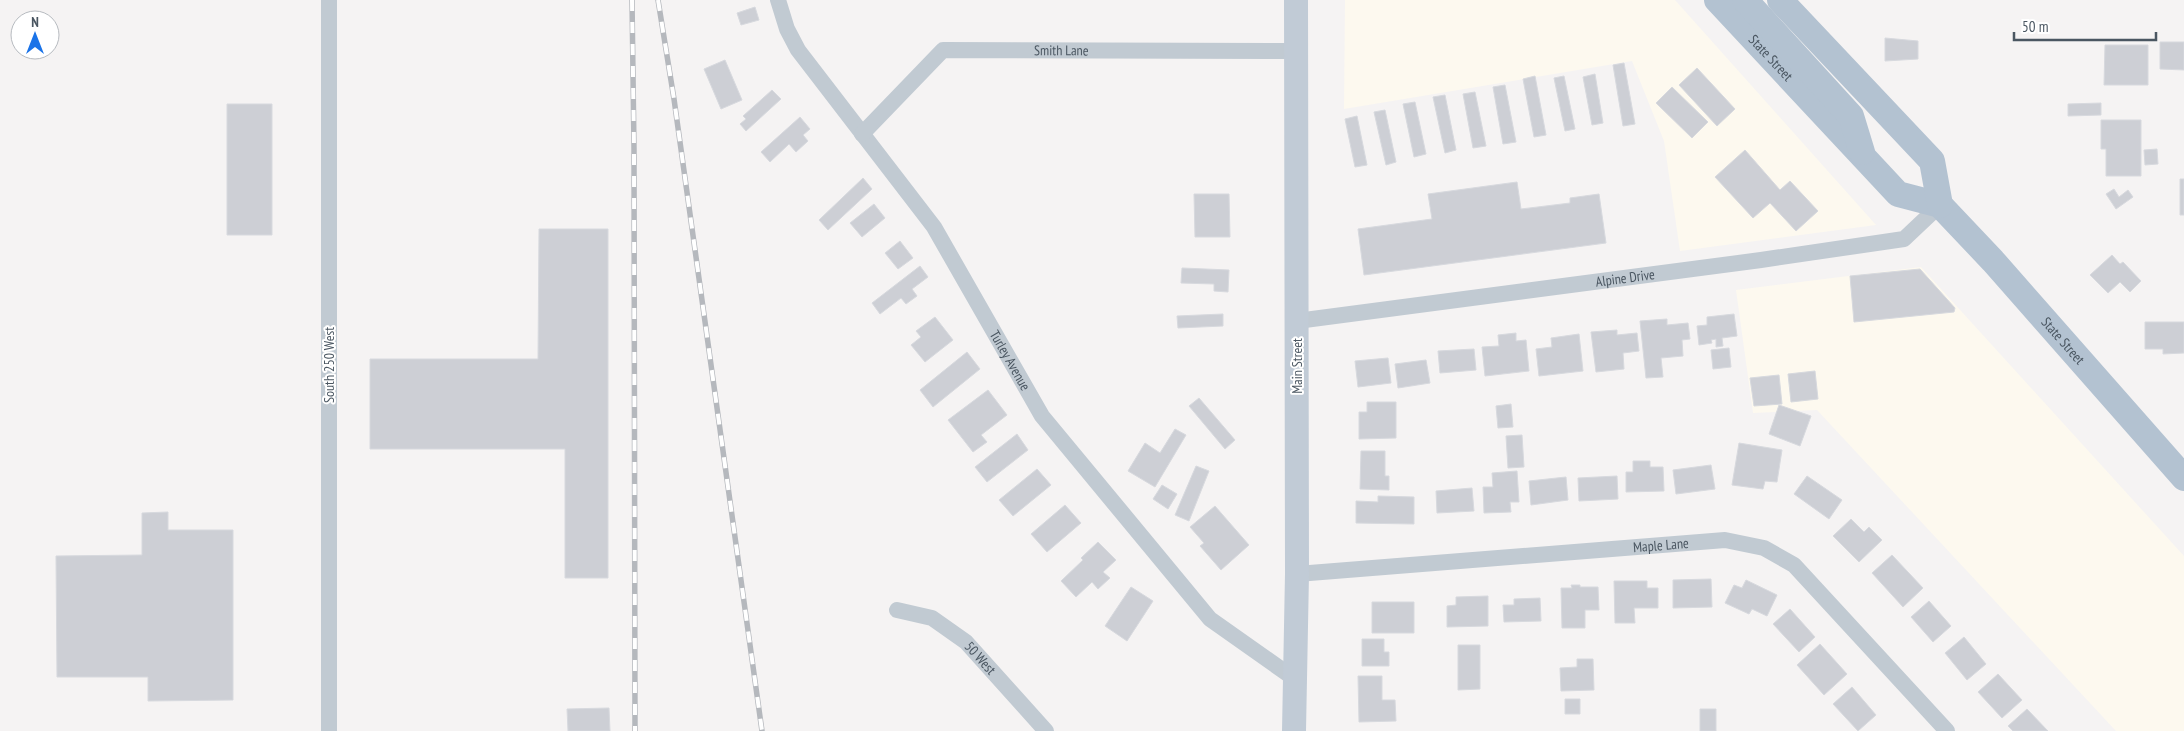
<svg xmlns="http://www.w3.org/2000/svg" width="2184" height="731" viewBox="0 0 2184 731" font-family="'PT Sans Narrow',sans-serif">
	<rect width="100%" height="100%" fill="#f5f3f3"/>
	<!-- commercial -->
	<path fill="#fdf9ef" d="M1345,0H1675L1876,225L1680,251L1664,141L1632,61L1344,109Z
		M1921,267L2184,556V731H2116L1817,410L1753,413L1736,290Z"/>
	<!-- building -->
	<path fill="#cdcfd5" stroke="#d7d9de" d="M755,7L759,20L741,25L737,13Z
		M1885,38L1918,41V59L1885,61Z
		M2160,42H2184V70L2160,69Z
		M2105,45H2148V85H2104Z
		M725,60L742,100L721,109L704,69Z
		M1624,63L1635,124L1623,126L1613,65Z
		M1697,68L1735,109L1717,126L1679,85Z
		M1595,74L1603,123L1592,125L1583,77Z
		M1535,76L1546,135L1534,137L1523,79Z
		M1564,76L1575,129L1565,131L1554,78Z
		M1505,85L1516,142L1503,144L1493,87Z
		M1672,87L1708,122L1692,138L1656,103Z
		M772,90L781,99L746,131L740,124L746,119L743,116Z
		M1475,92L1486,146L1473,148L1463,94Z
		M1445,95L1456,150L1445,153L1433,97Z
		M1415,102L1426,154L1414,157L1403,104Z
		M2101,103V115L2068,116V104Z
		M227,104H272V235H227Z
		M1385,110L1396,162L1386,165L1374,112Z
		M1357,116L1367,165L1355,167L1345,119Z
		M800,117L810,129L803,135L808,141L796,152L789,144L770,162L761,152Z
		M2101,120H2141V176H2106V149H2101Z
		M2157,149L2158,164L2145,165L2144,150Z
		M1745,150L1780,190L1790,181L1818,211L1796,231L1770,203L1753,218L1715,177Z
		M863,178L872,189L828,230L819,220Z
		M2180,179H2184V215H2180Z
		M1517,182L1521,209L1570,203V198L1599,194L1606,243L1364,275L1358,229L1432,219L1428,194Z
		M2114,189L2119,197L2128,190L2133,197L2116,209L2106,194Z
		M1194,194H1229L1230,237H1195Z
		M874,204L885,218L862,237L850,223Z
		M539,229H608V578H565V449H370V359H538Z
		M900,241L913,258L898,269L885,253Z
		M2112,255L2120,264L2123,262L2141,281L2130,292L2120,282L2108,293L2090,275Z
		M920,266L928,277L912,289L917,296L906,304L901,298L880,314L872,303Z
		M1182,268L1229,270L1228,292L1214,291V284L1181,283Z
		M1920,269L1955,308L1954,312L1854,322L1850,276Z
		M1223,314V326L1178,328L1177,316Z
		M1734,314L1737,336L1722,338L1723,346L1716,347V339L1711,340L1712,343L1699,345L1697,326L1707,325V317Z
		M935,317L953,340L925,362L911,345L921,337L916,331Z
		M1667,319V325L1688,323L1690,339L1682,340L1683,356L1661,358L1663,377L1646,378L1640,321Z
		M2145,322H2184V353L2163,354V349H2145Z
		M1617,330V335L1637,333L1639,351L1623,353L1624,369L1596,372L1591,332Z
		M1516,333V341L1526,340L1529,371L1485,376L1482,347L1499,346L1498,335Z
		M1579,334L1583,371L1539,376L1536,349L1552,347L1551,338Z
		M1729,348L1731,367L1713,369L1711,350Z
		M1474,349L1476,370L1440,373L1438,351Z
		M967,352L980,369L933,407L920,390Z
		M1388,358L1391,383L1358,387L1355,361Z
		M1426,360L1430,383L1398,388L1395,364Z
		M1815,371L1818,399L1791,402L1788,374Z
		M1779,375L1782,404L1754,406L1750,378Z
		M988,390L1007,415L981,435L987,442L973,452L948,420Z
		M1199,398L1235,440L1225,449L1189,406Z
		M1367,402H1396V438L1359,439V412H1367Z
		M1511,404L1513,427L1498,428L1496,406Z
		M1779,405L1811,416L1800,446L1769,434Z
		M1175,429L1186,435L1155,487L1128,471L1145,443L1160,453Z
		M1017,434L1028,450L987,482L975,467Z
		M1522,435L1524,467L1508,468L1506,436Z
		M1739,443L1782,450L1777,482L1765,481L1763,489L1732,485Z
		M1361,451H1385V476H1389V490L1360,489Z
		M1633,461H1650V467H1663L1664,491L1626,492V472H1633Z
		M1711,465L1715,489L1676,494L1673,470Z
		M1196,466L1209,471L1189,521L1175,515Z
		M1037,469L1051,485L1013,516L999,500Z
		M1517,471L1519,502H1510L1511,512L1484,513L1483,487H1493L1492,473Z
		M1617,476L1618,499L1579,501L1578,478Z
		M1807,476L1842,500L1829,519L1794,494Z
		M1566,477L1568,500L1531,505L1529,481Z
		M1162,485L1177,494L1168,509L1153,499Z
		M1472,488L1474,511L1437,513L1436,491Z
		M1378,496L1414,497V524L1356,523V501L1378,502Z
		M1065,505L1081,523L1047,552L1031,534Z
		M1215,506L1249,545L1221,570L1200,546L1204,543L1190,527Z
		M168,512V530H233V700L148,701V677H57L56,556L142,555V513Z
		M1851,519L1864,532L1869,527L1882,540L1859,562L1833,536Z
		M1098,542L1116,560L1103,572L1110,578L1098,589L1092,582L1076,597L1061,581L1083,560L1081,558Z
		M1892,555L1923,588L1903,607L1872,573Z
		M1711,579L1712,607L1673,608V580Z
		M1746,580L1777,595L1767,616L1752,609L1749,614L1725,603L1734,585L1742,588Z
		M1614,581H1647V588H1658V608H1634L1635,623H1615Z
		M1571,585H1580V587H1598L1599,610H1585V628H1562L1561,588H1572Z
		M1131,587L1153,601L1127,641L1105,626Z
		M1488,596V626L1447,627V606L1456,605V597Z
		M1540,598L1541,621L1504,622L1503,605H1514V599Z
		M1929,601L1951,626L1933,642L1911,617Z
		M1372,602H1414V633H1372Z
		M1790,609L1815,637L1799,652L1773,624Z
		M1964,637L1986,664L1967,680L1945,653Z
		M1362,639H1384V652H1389V666H1362Z
		M1820,644L1847,674L1824,695L1797,665Z
		M1458,645H1480V689L1458,690Z
		M1577,659H1593L1594,690L1561,691L1560,668L1577,667Z
		M1998,674L2022,700L2002,718L1978,692Z
		M1358,676H1382V700H1395L1396,721L1359,722Z
		M1852,687L1876,715L1858,731L1833,704Z
		M1565,699H1580V714H1565Z
		M609,708L610,731H568L567,709Z
		M1700,709H1716V731H1700Z
		M2027,709L2048,731H2013L2008,726Z"/>
	<g fill="none" stroke-linecap="round" stroke-linejoin="round">
		<!-- minor -->
		<g stroke="#c1cad2" stroke-width="16">
			<path id="s1" d="M778,0L787,29L798,50L934,227L1042,416L1210,619L1295,679"/>
			<path id="s2" d="M862,134L943,50L1297,51"/>
			<path id="s3" d="M1297,321L1761,260L1904,239L1940,205"/>
			<path id="s4" d="M1297,574L1725,540L1764,548L1794,565L1947,731"/>
			<path id="s5" d="M897,610L932,618L966,642L1046,731"/>
			<path d="M329,731V0"/>
		</g>
		<!-- secondary -->
		<path stroke="#c1cbd6" stroke-width="24" d="M1294,731L1297,574L1296,0"/>
		<!-- primary -->
		<g stroke="#b3c2d1" stroke-width="26">
			<path id="s6" d="M1717,0L1898,194L1940,205L1993,261L2184,478"/>
			<path d="M1745,0L1851,116L1862,152"/>
			<path d="M1780,0L1932,161L1940,205"/>
		</g>
		<!-- rail casing -->
		<g stroke="#b5b8bd" stroke-width="5.5">
			<path id="rail" d="M632,0L634,148L635,731
				M658,0L674,99L762,731"/>
		</g>
		<!-- rail -->
		<use href="#rail" stroke="#fff" stroke-width="4" stroke-dasharray="11" stroke-linecap="butt"/>
	</g>
	<g text-anchor="middle" stroke-width="4" stroke-linejoin="round" paint-order="stroke">
		<!-- street labels -->
		<g font-size="14" fill="#4a5661" stroke="#fff">
			<text dy="5" stroke="none"><textPath href="#s2" startOffset="235">Smith Lane</textPath></text>
			<text dy="5" stroke="none"><textPath href="#s6" startOffset="79">State Street</textPath></text>
			<text dy="5" stroke="none"><textPath href="#s3" startOffset="331">Alpine Drive</textPath></text>
			<text dy="5" stroke="none"><textPath href="#s6" startOffset="492">State Street</textPath></text>
			<text dy="5" stroke="none"><textPath href="#s1" startOffset="431">Turley Avenue</textPath></text>
			<text transform="translate(329 365) rotate(-90)" y="5">South 250 West</text>
			<text transform="translate(1297 366) rotate(-90)" y="5">Main Street</text>
			<text dy="5" stroke="none"><textPath href="#s4" startOffset="365">Maple Lane</textPath></text>
			<text dy="5" stroke="none"><textPath href="#s5" startOffset="99">50 West</textPath></text>
		</g>
	</g>
	<!-- north arrow -->
	<g transform="translate(35 35)"><circle r="24" fill="#ffffff" stroke="#b7bbc0"/>
	<path d="M0-4L9 19L0 12L-9 19Z" fill="#1a73e8"/>
	<text y="-8" font-size="14" font-weight="bold" text-anchor="middle" fill="#4a5661">N</text>
	</g>
	<!-- scale -->
	<path d="M2014 32v8h142v-8" fill="none" stroke="#4a5661" stroke-width="2.5"/>
	<text x="2022" y="32" font-size="15" fill="#4a5661" stroke="#ffffff" stroke-width="4" paint-order="stroke">50 m</text>
</svg>
